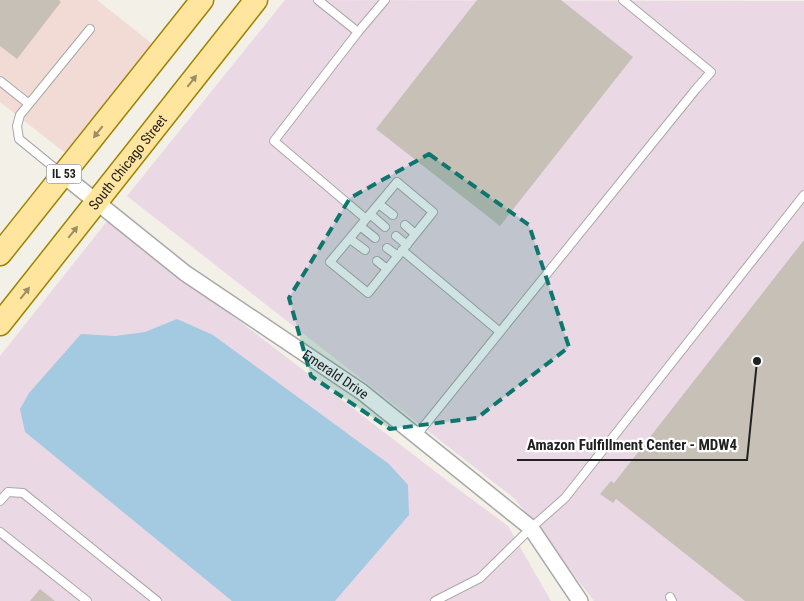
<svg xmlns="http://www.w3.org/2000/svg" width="804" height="601" viewBox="0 0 804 601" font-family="'Roboto Condensed',sans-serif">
	<rect width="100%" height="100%" fill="#f2f0e7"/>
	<!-- commercial -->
	<path fill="#f3dbd5" d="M0,0H97L155,46L68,155L0,102Z"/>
	<!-- industrial -->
	<path fill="#ebd8e5" d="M285,0L804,1V601H594L515,499L127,196Z
		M108,220L458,489L508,526L551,601H0V356Z"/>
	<!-- water -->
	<path fill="#a4cae2" d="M177,319L213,335L389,464L408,485L409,515L335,601H232L25,432L20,409L29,393L81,334L115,336L145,332Z"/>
	<!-- building -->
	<path fill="#c7c0b6" d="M0,0H59L61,2L17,59L0,46Z
		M477,0H561L633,57L500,226L376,129Z
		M804,240V601H745L616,499L613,503L600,494L611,481L614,483Z
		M40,589L55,601H30Z"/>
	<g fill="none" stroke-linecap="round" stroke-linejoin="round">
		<!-- lane casing -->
		<g stroke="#a8a8a8" stroke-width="10">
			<path id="lane" d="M318,0L358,32L385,0
				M358,32L274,141L366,219
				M0,81L29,104
				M62,174L19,139L17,126L20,115L90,29
				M397,182L433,212L368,293L330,262Z
				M379,204L393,215
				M370,214L385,227
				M405,225L415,234
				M360,226L375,238
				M396,236L407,245
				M350,239L365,250
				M387,248L398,256
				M402,250L500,332
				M377,261L387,269
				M416,436L696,89L711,72L623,0
				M0,501L8,492L23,493L157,601
				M0,532L87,601
				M670,597L672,601
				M435,601L480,578L531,528L565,498L804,195"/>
		</g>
		<!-- street casing -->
		<g stroke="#a8a8a8" stroke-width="18">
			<g id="street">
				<path id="s1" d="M63,175L185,273L362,392L531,528L580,601"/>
			</g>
		</g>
		<!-- primary casing -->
		<g stroke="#9d8300" stroke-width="25">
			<g id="primary">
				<path d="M0,254L202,0"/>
				<path id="s2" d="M0,324L256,0"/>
			</g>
		</g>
		<!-- lane -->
		<use href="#lane" stroke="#fff" stroke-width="8"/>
		<!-- street -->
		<use href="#street" stroke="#fff" stroke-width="15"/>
		<!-- primary -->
		<use href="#primary" stroke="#ffe59e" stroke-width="22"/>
	</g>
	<!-- one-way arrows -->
	<defs><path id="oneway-solid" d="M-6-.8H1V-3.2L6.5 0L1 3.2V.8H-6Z" transform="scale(1.25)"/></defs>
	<g fill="#9b8d66">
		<use href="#oneway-solid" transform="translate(192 81) rotate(-52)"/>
		<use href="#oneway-solid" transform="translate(98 132) rotate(128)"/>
		<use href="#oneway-solid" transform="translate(73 232) rotate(-51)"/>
		<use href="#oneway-solid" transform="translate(25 293) rotate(-52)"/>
	</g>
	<!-- marked area -->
	<path fill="#0f766e" fill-opacity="0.2" stroke="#0f766e" stroke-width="4" stroke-dasharray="10 6" stroke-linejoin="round" d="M429,154L529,225L569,347L477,418L390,429L311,376L289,298L350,198Z"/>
	<g text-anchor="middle" stroke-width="4.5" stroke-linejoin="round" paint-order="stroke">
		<!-- shield labels -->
		<rect fill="#fff" stroke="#646464" stroke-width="1" x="46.5" y="164.5" width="35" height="19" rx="4"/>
		<g font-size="12" font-weight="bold" fill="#212121">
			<text x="64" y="178">IL 53</text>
		</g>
		<!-- street labels -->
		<g font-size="14" fill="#212121" stroke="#fff">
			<text dy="5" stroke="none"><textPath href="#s2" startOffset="206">South Chicago Street</textPath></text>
			<text dy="5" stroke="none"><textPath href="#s1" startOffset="338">Emerald Drive</textPath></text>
		</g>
	</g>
	<!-- callouts -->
	<path fill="none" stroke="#212121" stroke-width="2" d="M757 361L747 460H517"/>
	<circle fill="#212121" stroke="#fff" stroke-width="2" cx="757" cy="361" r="5"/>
	<g font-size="15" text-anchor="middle" font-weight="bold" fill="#212121" stroke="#fff" stroke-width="4.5" stroke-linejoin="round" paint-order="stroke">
		<text x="632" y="450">Amazon Fulfillment Center - MDW4</text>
	</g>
</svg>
